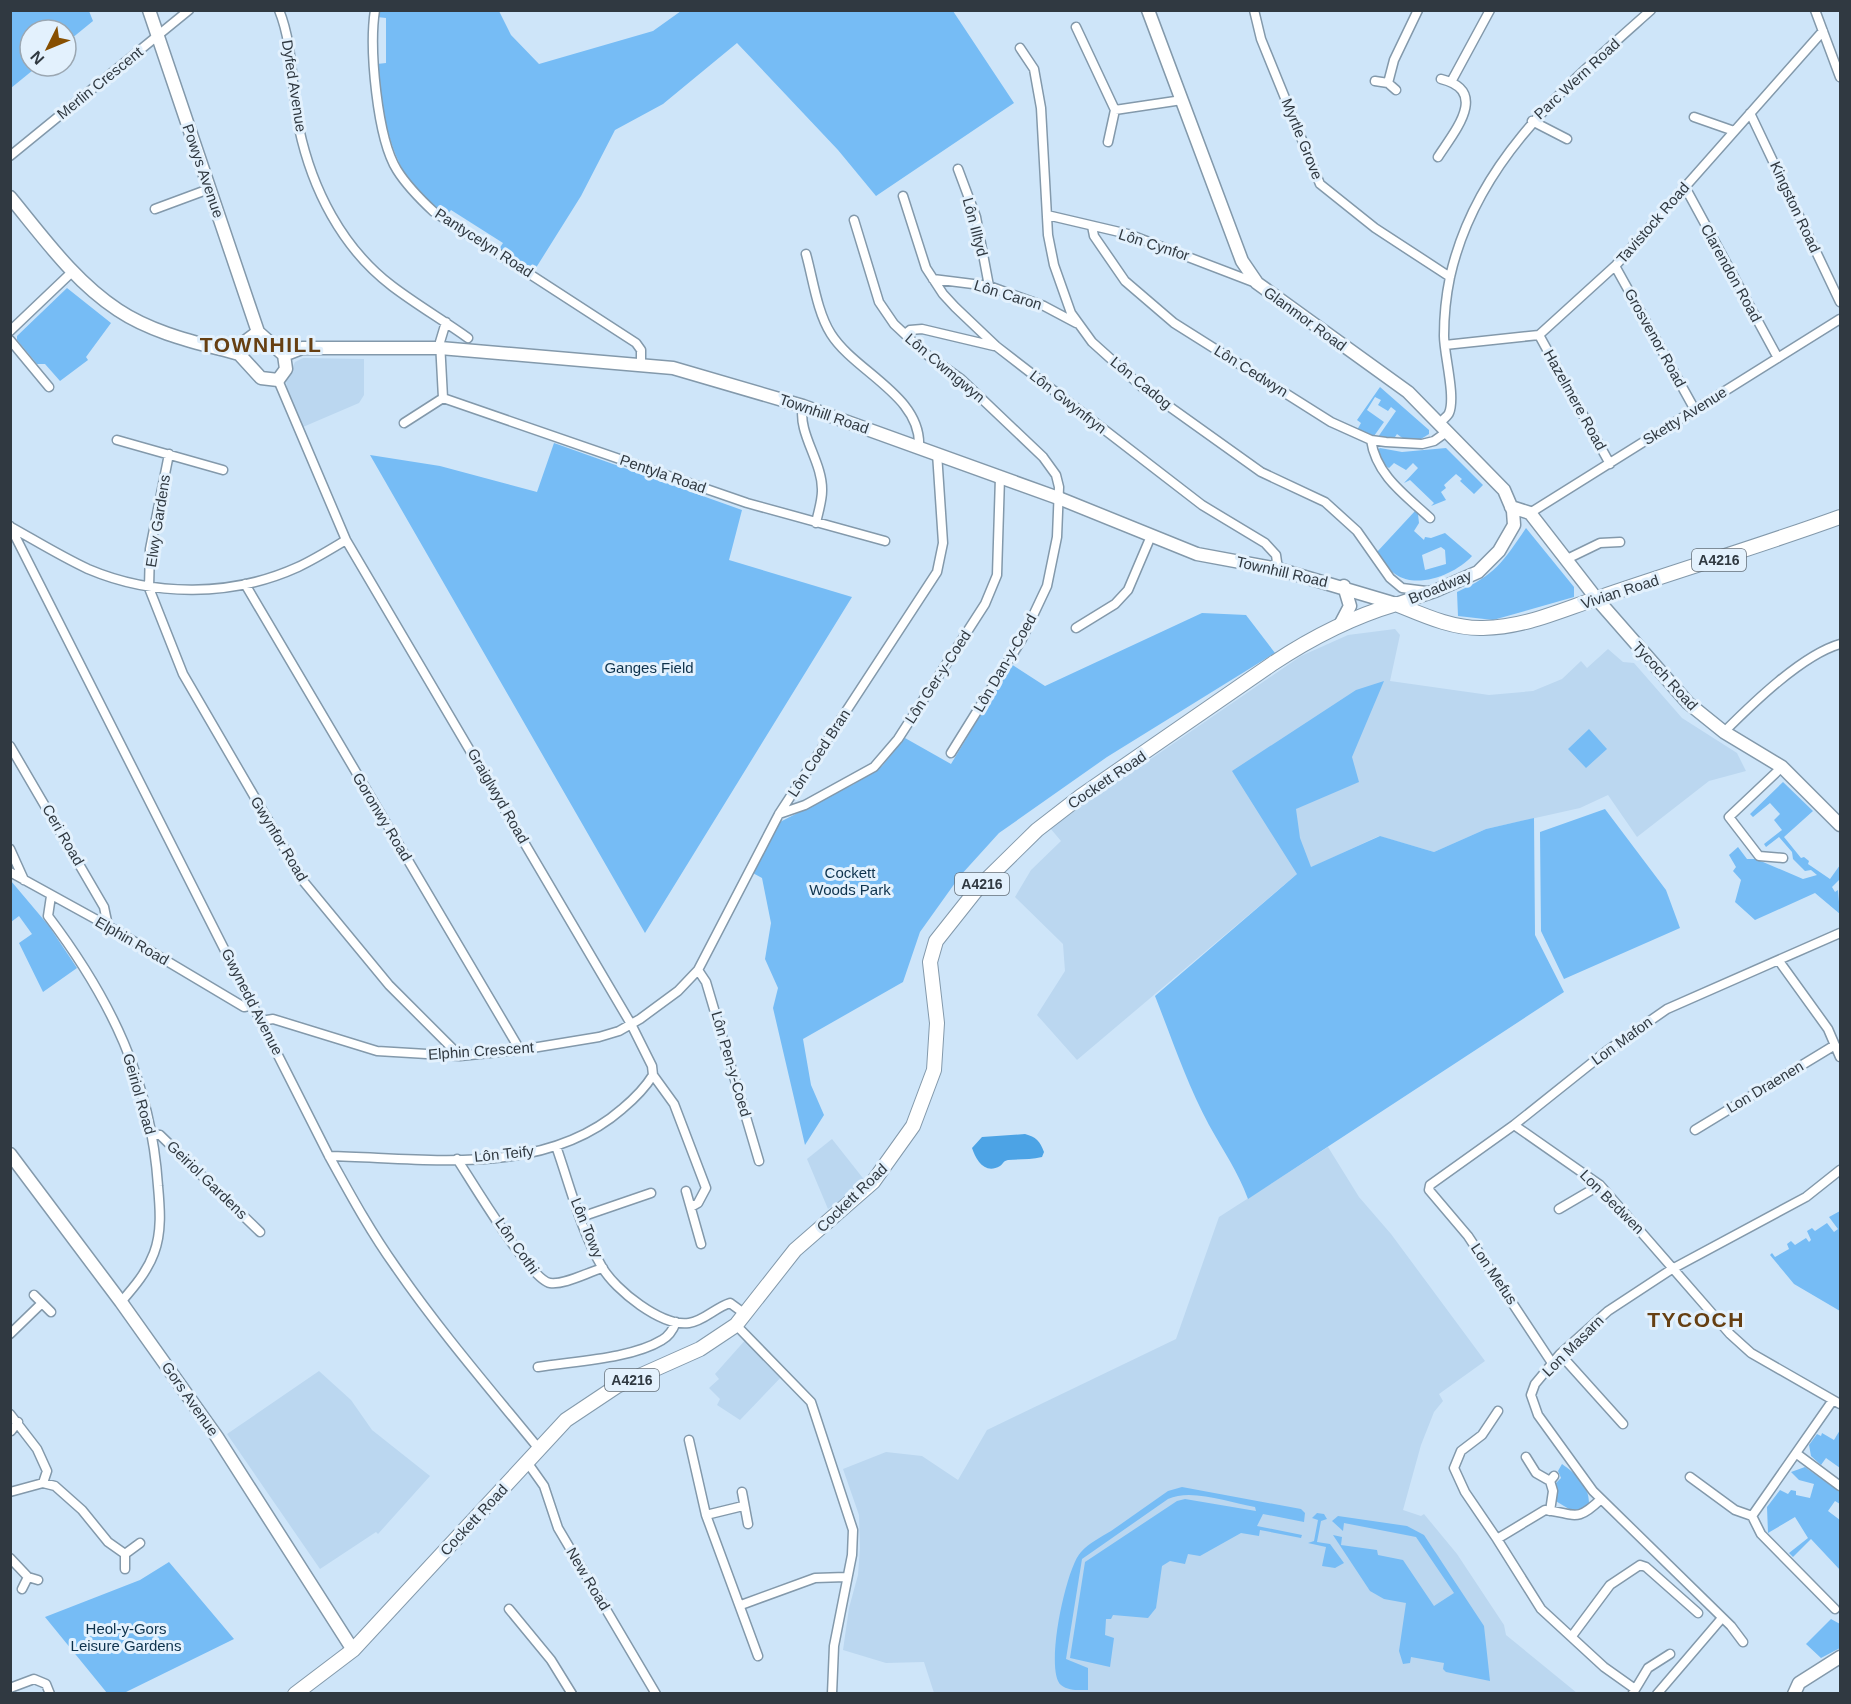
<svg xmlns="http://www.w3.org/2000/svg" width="1851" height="1704" viewBox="0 0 1851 1704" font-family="Arial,sans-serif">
	<rect width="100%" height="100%" fill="#cee5f9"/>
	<!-- built -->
	<path fill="#bbd7f0" d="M303,358L364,359V395L359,403L303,427L287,389L286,380L295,362Z
		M1395,629L1400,635L1390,681L1489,695L1533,691L1562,679L1581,661L1587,668L1608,649L1623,662L1634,663L1682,718L1737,753L1746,771L1709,781L1637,837L1608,795L1580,808L1486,829L1434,852L1379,836L1297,874L1077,1060L1037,1015L1065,971L1063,944L1015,897L1031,870L1061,841L1050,828L1301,656L1348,635Z
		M832,1139L866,1182L828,1209L807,1159Z
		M1328,1147L1359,1197L1391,1234L1485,1361L1439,1394L1443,1401L1434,1412L1421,1445L1403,1510L1421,1516L1424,1514L1457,1554L1504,1625L1506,1635L1577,1693H934L924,1662L886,1663L843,1650L849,1608L858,1575L860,1548L859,1515L843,1469L886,1452L922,1456L958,1480L987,1430L1176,1339L1219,1217Z
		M748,1337L785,1373L740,1420L717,1405L720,1399L709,1388L719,1379L715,1374Z
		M319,1371L351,1400L372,1430L430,1476L378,1534L376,1532L320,1569L227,1434Z"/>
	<!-- green -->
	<path fill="#76bcf5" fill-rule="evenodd" d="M10,11H89L93,21L66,43V30H30V66H38L11,88Z
		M378,11H499L511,35L539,64L653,31L681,11H953L1014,103L876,196L838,150L737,43L663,104L615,130L581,196L534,271L499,249L503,243L451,210L446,216C390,177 385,127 377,64L386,63V18L377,17Z
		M67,288L111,323L86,357L88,360L60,381L45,364H37L17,340V336Z
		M1380,387L1429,430V434L1421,439L1405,440L1397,434L1393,440L1378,437L1396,411L1391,407L1388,411L1378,405L1381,400L1375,397L1367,410L1384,422L1374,436L1357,430L1361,423L1357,420Z
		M554,443L742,510L729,560L852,597L645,933L370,455L440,466L537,492Z
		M1380,448L1402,452L1446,448L1483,485L1474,494L1460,481L1462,479L1456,474L1444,485L1446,488L1441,492L1446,500L1431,506L1434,503L1410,480L1404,483L1418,468L1413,463L1406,470L1394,463L1389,468L1381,463L1377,450Z
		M1415,511L1418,514L1419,523L1414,531L1424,540L1425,537L1431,538L1445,533L1472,556C1456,574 1417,590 1395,574C1388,569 1383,559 1377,552ZM1441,547L1445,550L1446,564L1425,570L1422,555Z
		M1526,528L1574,587V597L1493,620L1458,616L1457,592C1495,575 1503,562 1526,528Z
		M1202,613L1246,615L1275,653L1107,757L999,833L960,876L920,932L903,982L803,1039L811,1085L824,1115L805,1145L773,1008L778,988L765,959L771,923L762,878L751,872L780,822L854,784L882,766L905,738L951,764L1011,664L1045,686Z
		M1384,681L1352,757L1359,782L1296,809L1300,838L1311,867L1380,836L1434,852L1486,829L1534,818L1535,935L1564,992L1248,1199C1237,1170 1224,1152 1209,1125C1187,1084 1172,1039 1155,996L1297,874L1232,771L1356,690Z
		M1589,729L1607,749L1586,768L1568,749Z
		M1783,782L1813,811L1784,837L1801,858L1804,857L1809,861L1808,864L1830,879L1840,865V879L1832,887L1835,892L1838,890L1840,914L1815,893L1755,920L1735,902L1741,880L1733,871L1736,867L1729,855L1738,847L1747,859H1756L1803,879L1817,875L1811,870L1805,871L1793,859L1792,852L1779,837L1766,847L1764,844L1782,830L1774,820L1780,814L1770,803L1753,817L1750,814Z
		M1605,809L1666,890L1680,928L1564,979L1541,931L1540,832Z
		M11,881L49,926L77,968L43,992L19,943L32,934L19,916L11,922Z
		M1840,1211V1311L1794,1284L1770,1255L1772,1253L1775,1257L1789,1249L1787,1244L1791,1241L1795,1245L1806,1238L1809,1242L1811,1240L1807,1231L1812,1228L1815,1231L1827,1223L1834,1232L1838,1229L1829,1217Z
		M1840,1430V1468L1826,1458L1821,1465L1811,1456L1809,1445L1817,1434L1821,1436L1822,1433L1834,1440Z
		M1562,1464C1576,1474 1589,1485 1589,1503L1583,1509L1574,1512L1554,1500L1557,1497L1556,1483L1561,1478L1558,1471Z
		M1805,1467L1840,1492V1504L1835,1501L1828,1511L1840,1520V1570L1811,1539L1793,1557L1789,1553L1808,1538L1795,1517L1768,1533L1767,1507L1780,1490L1788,1494L1791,1490L1796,1491V1495L1810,1498L1814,1484L1799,1480L1791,1472Z
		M1182,1487L1301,1509L1305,1513L1304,1522L1263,1514L1257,1526L1302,1535L1301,1538L1260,1530L1259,1536L1241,1533L1200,1556L1188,1554L1185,1564L1170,1561L1162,1566L1156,1608L1148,1618L1113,1615L1111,1619H1106L1105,1635L1114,1638L1110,1667L1070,1658L1085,1562L1177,1501L1185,1499L1256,1511L1255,1507C1229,1503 1192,1488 1168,1499L1082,1559L1066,1659L1088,1668V1690C1079,1690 1068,1691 1061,1685C1044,1671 1066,1567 1081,1552C1089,1543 1101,1537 1111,1531C1130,1518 1149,1504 1168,1491Z
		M1317,1513L1324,1514L1327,1519L1321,1521L1317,1542L1330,1544L1344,1563L1335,1568L1322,1566L1326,1547L1308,1543L1314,1541L1318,1520L1312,1518Z
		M1338,1516L1407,1526L1424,1535L1484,1626L1490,1681L1446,1672L1443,1669L1444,1663L1411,1657L1410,1663L1403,1664L1399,1651L1406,1603L1384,1599L1370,1591L1333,1535L1342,1537L1341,1545L1377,1550L1378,1555L1403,1560L1434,1606L1454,1593L1416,1537L1344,1523L1343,1531L1332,1521Z
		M169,1562L234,1639L124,1693H107L45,1617L140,1580Z
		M1831,1619L1840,1624V1648L1821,1658L1806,1644Z"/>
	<!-- water -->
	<path fill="#4ca3e5" d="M1025,1134C1036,1137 1040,1141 1044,1152L1042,1157C1031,1160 1019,1159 1008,1160C1003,1161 1004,1163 1000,1166C985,1175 976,1160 972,1148L982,1137Z"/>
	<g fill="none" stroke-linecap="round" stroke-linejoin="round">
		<!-- street casing -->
		<g stroke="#8399ab" stroke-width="11">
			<path id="street" d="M279,10C294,47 291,89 299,128C312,189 342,248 392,286C417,305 443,320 468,338
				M375,10C369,48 377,138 397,170C407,186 420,199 434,212L636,343L641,350V364
				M1254,10L1261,39L1320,184L1375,228L1450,277
				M1815,10L1840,77
				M1076,27L1115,110L1182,100
				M1020,48L1034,69L1041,108L1048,235L1054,265L1071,313L1092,342L1142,387L1261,472L1325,502L1357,531L1390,578L1402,588L1426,591
				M1375,81L1388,83L1396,90
				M1451,82L1490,10
				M1388,83L1394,60L1418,10
				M1750,113L1840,302
				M1694,117L1734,131
				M1532,121L1567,139
				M1108,142L1115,110
				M10,156L189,10
				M1438,157C1454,132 1490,91 1441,79
				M958,169L976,217L989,286
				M1685,187L1778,358
				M903,196L926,268L943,294L955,307L996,346L1202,505L1265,543L1276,555L1278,569
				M155,209L209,189
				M1047,215L1128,234L1256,283
				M854,220L879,302L894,324L926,354L961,379L1043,457L1056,475L1059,487L1057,537L1047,586L1022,639L951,753
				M1092,226L1094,236L1125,281L1174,323L1331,422L1371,440L1386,442L1422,444L1434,441L1448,431
				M806,254C813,279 817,312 831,334C855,372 922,396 919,447
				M1615,266L1695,410
				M933,279L989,286L1044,306L1076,323
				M10,331L72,272
				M905,334L910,330L922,329L994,346
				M1539,335L1610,464
				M10,340L49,387
				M1445,345L1539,335L1616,265L1823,31
				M278,380L346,540L631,1024L652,1066L653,1075L674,1104L706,1188L698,1203L691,1207
				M443,398L747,503L885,541
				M443,398L440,342L446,322
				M803,406C797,433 823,462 822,491C822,501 818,513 816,523
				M404,423L443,398
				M1440,423C1442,420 1448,416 1449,413C1456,397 1444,354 1444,336C1444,317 1446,296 1450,277C1476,160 1566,86 1651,10
				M117,440L223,470
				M1371,440C1376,475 1405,495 1430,518
				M169,454L150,549L149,588L183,674L304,882L389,985L460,1056
				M1530,513L1840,319
				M10,526L329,1156C350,1194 370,1231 395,1266C439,1330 490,1389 539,1449
				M11,527C36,541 62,557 88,569C154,597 232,597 298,567C315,559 331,549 346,540
				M1567,559L1600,543L1620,542
				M245,584L520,1050
				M1076,628L1115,604L1128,590L1151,536
				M1724,732C1752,704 1802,655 1840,644
				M10,746L104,907L108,926
				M1782,767L1729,817L1759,856L1783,858
				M779,814L805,805L874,767L898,739L985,604L997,575L1000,477
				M10,849L24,880
				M10,872L108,926L244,1007L254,1005
				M51,896L48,916C110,998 151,1081 158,1186C160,1208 162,1232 154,1253C147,1272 134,1287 121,1302
				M1779,961L1828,1029L1840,1057
				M698,970L706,982L759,1161
				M261,1021L273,1019L377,1051L460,1056L520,1050L599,1037L619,1031L640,1019L678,991L698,970L779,814L937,572L943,543L937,453
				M1514,1125L1600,1185L1730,1334L1751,1353L1840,1404
				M1695,1130L1835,1045
				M151,1134L160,1135L260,1232
				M556,1146C570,1186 581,1231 602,1267C615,1290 662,1327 689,1323C704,1321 716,1307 730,1303L745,1314
				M329,1156C426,1158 543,1178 622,1109C634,1099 645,1088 653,1075
				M457,1159C471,1180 530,1280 550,1283C565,1285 588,1272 603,1268
				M686,1191L701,1244
				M1559,1209L1600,1185
				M581,1217L651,1193
				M34,1295L51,1312
				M736,1325L811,1402L853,1530L852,1555L834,1646L832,1694
				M10,1334L42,1303
				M1560,1354L1623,1424
				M1552,1363L1468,1236L1429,1190L1430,1185L1514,1125L1608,1050L1667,1009L1840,933
				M538,1367C574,1361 631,1359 662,1340C669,1336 673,1330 676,1322
				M1833,1400L1752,1516L1761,1534L1835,1609
				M1498,1411L1482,1435L1461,1451L1454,1468L1465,1492L1497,1539L1545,1510C1575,1513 1575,1524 1601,1499
				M10,1414L37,1449L47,1471L43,1483
				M11,1431L18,1422
				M689,1440L706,1515L758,1656
				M1797,1454L1840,1486
				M1526,1457L1536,1473L1550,1481
				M527,1462L544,1486L558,1528L656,1694
				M1690,1477L1735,1510L1752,1516
				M10,1492L43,1483L55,1486L82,1510L108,1542L125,1554
				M742,1492L748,1524
				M1550,1511L1553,1491L1550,1481L1554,1476
				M706,1515L743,1506
				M1497,1539L1541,1609L1604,1667L1635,1689
				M10,1558L28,1577
				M125,1569V1554L140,1543
				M22,1589L28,1577L38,1580
				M741,1605L815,1578L846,1577
				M509,1609L551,1660L572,1694
				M1572,1636L1610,1585L1640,1565L1646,1567L1698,1613
				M1743,1642L1731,1626L1593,1491L1538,1415L1531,1395L1535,1384L1560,1354L1608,1311L1672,1269L1806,1197L1840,1170
				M10,1688L34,1679L46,1684L50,1694
				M1633,1693L1648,1668L1670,1654
				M1657,1694L1722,1618"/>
		</g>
		<!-- secondary casing -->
		<g stroke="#8399ab" stroke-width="15">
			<path id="secondary" d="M149,10L258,332
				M10,197C43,237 74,281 118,310C154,334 199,343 239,354
				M239,354L261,378L278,380L286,369L284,355L258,332
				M239,354L242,344L258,332
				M284,355L302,348H440L673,368L803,406L1061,499L1197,554L1278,569L1396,604L1435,591L1478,572L1499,551L1514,525L1513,511L1504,490L1408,392L1257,283L1242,261L1148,10
				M1511,507L1530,513L1596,598L1688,703L1724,732L1782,767L1840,825
				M1340,625L1350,606L1344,586
				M10,1154L121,1302L217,1437L353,1650
				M1794,1694L1799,1683L1840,1657"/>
		</g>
		<!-- primary casing -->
		<g stroke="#8399ab" stroke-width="16">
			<path id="primary" d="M295,1694L353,1650L566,1420L617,1386L700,1349L736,1325L795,1250L873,1182L913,1126L934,1070L937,1023L930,962L936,941L978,888L1037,830L1081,796L1272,664C1311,638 1352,617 1396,604C1423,615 1453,629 1483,628C1525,627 1559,611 1598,598C1679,570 1760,546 1840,517"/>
		</g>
		<!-- street -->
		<use href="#street" stroke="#fff" stroke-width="8"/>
		<!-- secondary -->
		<use href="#secondary" stroke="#fff" stroke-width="12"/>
		<!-- primary -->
		<use href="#primary" stroke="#fff" stroke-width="14"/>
	</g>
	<g text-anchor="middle" stroke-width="6" stroke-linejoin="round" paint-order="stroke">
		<!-- shield labels -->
		<g fill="#e3f1fd" stroke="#667079" stroke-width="1.5">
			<rect x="1692" y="549" width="54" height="22" rx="4.5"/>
			<rect x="955" y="873" width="54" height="22" rx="4.5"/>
			<rect x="605" y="1369" width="54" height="22" rx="4.5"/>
		</g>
		<g font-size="14" font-weight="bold" fill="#303941">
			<text x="1719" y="565">A4216</text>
			<text x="982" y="889">A4216</text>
			<text x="632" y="1385">A4216</text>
		</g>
		<!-- street labels -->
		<g font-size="15" fill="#303941" stroke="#e3f1fd">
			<text transform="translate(1577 79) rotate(-43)" y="5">Parc Wern Road</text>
			<text transform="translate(100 83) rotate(-39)" y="5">Merlin Crescent</text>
			<text transform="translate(294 86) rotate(81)" y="5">Dyfed Avenue</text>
			<text transform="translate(1302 139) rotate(68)" y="5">Myrtle Grove</text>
			<text transform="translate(203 171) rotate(71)" y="5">Powys Avenue</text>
			<text transform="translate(1795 207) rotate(65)" y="5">Kingston Road</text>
			<text transform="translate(1653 223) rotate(-49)" y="5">Tavistock Road</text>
			<text transform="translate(975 227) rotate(75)" y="5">Lôn Illtyd</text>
			<text transform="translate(484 243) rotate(33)" y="5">Pantycelyn Road</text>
			<text transform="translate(1154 245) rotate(18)" y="5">Lôn Cynfor</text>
			<text transform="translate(1731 273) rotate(61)" y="5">Clarendon Road</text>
			<text transform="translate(1008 295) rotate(17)" y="5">Lôn Caron</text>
			<text transform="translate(1305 319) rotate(36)" y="5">Glanmor Road</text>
			<text transform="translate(1655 338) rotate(61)" y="5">Grosvenor Road</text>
			<text transform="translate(945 368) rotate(40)" y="5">Lôn Cwmgwyn</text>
			<text transform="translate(1251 371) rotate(32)" y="5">Lôn Cedwyn</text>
			<text transform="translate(1141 383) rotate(39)" y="5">Lôn Cadog</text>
			<text transform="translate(1575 400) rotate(61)" y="5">Hazelmere Road</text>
			<text transform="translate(1068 402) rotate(38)" y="5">Lôn Gwynfryn</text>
			<text transform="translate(824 414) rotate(19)" y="5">Townhill Road</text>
			<text transform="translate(1685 416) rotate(-32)" y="5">Sketty Avenue</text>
			<text transform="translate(663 474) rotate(19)" y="5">Pentyla Road</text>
			<text transform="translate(158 521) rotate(-81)" y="5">Elwy Gardens</text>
			<text transform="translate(1282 572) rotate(13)" y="5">Townhill Road</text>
			<text transform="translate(1440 587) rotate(-22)" y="5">Broadway</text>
			<text transform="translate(1620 592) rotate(-18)" y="5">Vivian Road</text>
			<text transform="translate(1005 663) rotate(-60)" y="5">Lôn Dan-y-Coed</text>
			<text transform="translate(1665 676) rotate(47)" y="5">Tycoch Road</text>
			<text transform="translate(938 677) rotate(-57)" y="5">Lôn Ger-y-Coed</text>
			<text transform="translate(819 753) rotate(-57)" y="5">Lôn Coed Bran</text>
			<text transform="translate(1107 780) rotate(-34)" y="5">Cockett Road</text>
			<text transform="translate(498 796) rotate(60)" y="5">Graiglwyd Road</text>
			<text transform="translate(382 817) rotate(59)" y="5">Goronwy Road</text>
			<text transform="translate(63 835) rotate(60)" y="5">Ceri Road</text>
			<text transform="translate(279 839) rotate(59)" y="5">Gwynfor Road</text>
			<text transform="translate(132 941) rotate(30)" y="5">Elphin Road</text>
			<text transform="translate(252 1002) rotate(63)" y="5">Gwynedd Avenue</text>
			<text transform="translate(1622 1041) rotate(-36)" y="5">Lon Mafon</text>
			<text transform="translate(481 1051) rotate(-4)" y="5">Elphin Crescent</text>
			<text transform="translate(731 1064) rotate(74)" y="5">Lôn Pen-y-Coed</text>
			<text transform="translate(1765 1087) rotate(-31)" y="5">Lon Draenen</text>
			<text transform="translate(139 1094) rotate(74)" y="5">Geiriol Road</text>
			<text transform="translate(504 1154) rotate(-6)" y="5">Lôn Teify</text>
			<text transform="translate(207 1180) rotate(44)" y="5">Geiriol Gardens</text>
			<text transform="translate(852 1198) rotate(-44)" y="5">Cockett Road</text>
			<text transform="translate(1612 1202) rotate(45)" y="5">Lon Bedwen</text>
			<text transform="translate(587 1228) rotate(68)" y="5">Lôn Towy</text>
			<text transform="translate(517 1246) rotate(55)" y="5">Lôn Cothi</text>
			<text transform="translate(1494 1274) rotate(56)" y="5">Lon Mefus</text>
			<text transform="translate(1573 1346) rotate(-45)" y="5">Lon Masarn</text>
			<text transform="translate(190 1399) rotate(55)" y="5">Gors Avenue</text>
			<text transform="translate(474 1520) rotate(-47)" y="5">Cockett Road</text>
			<text transform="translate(588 1579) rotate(59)" y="5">New Road</text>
		</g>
		<!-- park labels -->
		<g font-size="15" fill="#0d324c" stroke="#e3f1fd">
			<text x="649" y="673">Ganges Field</text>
			<text x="850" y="878">Cockett<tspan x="850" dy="17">Woods Park</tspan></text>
			<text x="126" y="1634">Heol-y-Gors<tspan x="126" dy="17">Leisure Gardens</tspan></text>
		</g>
		<!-- district labels -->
		<g font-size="21" font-weight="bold" letter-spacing="1.5" fill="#663f12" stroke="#e3f1fd">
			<text x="261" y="352">TOWNHILL</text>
			<text x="1696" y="1327">TYCOCH</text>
		</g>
	</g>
	<!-- border -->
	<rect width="1851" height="1704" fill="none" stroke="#303941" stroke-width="24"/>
	<!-- north arrow -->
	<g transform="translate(48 48) rotate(227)"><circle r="28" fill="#e3f1fd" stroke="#9ba7b2" stroke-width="1.5"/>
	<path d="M0-4.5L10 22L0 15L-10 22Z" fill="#874f01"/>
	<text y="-9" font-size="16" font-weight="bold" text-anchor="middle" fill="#303941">N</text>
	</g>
</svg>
